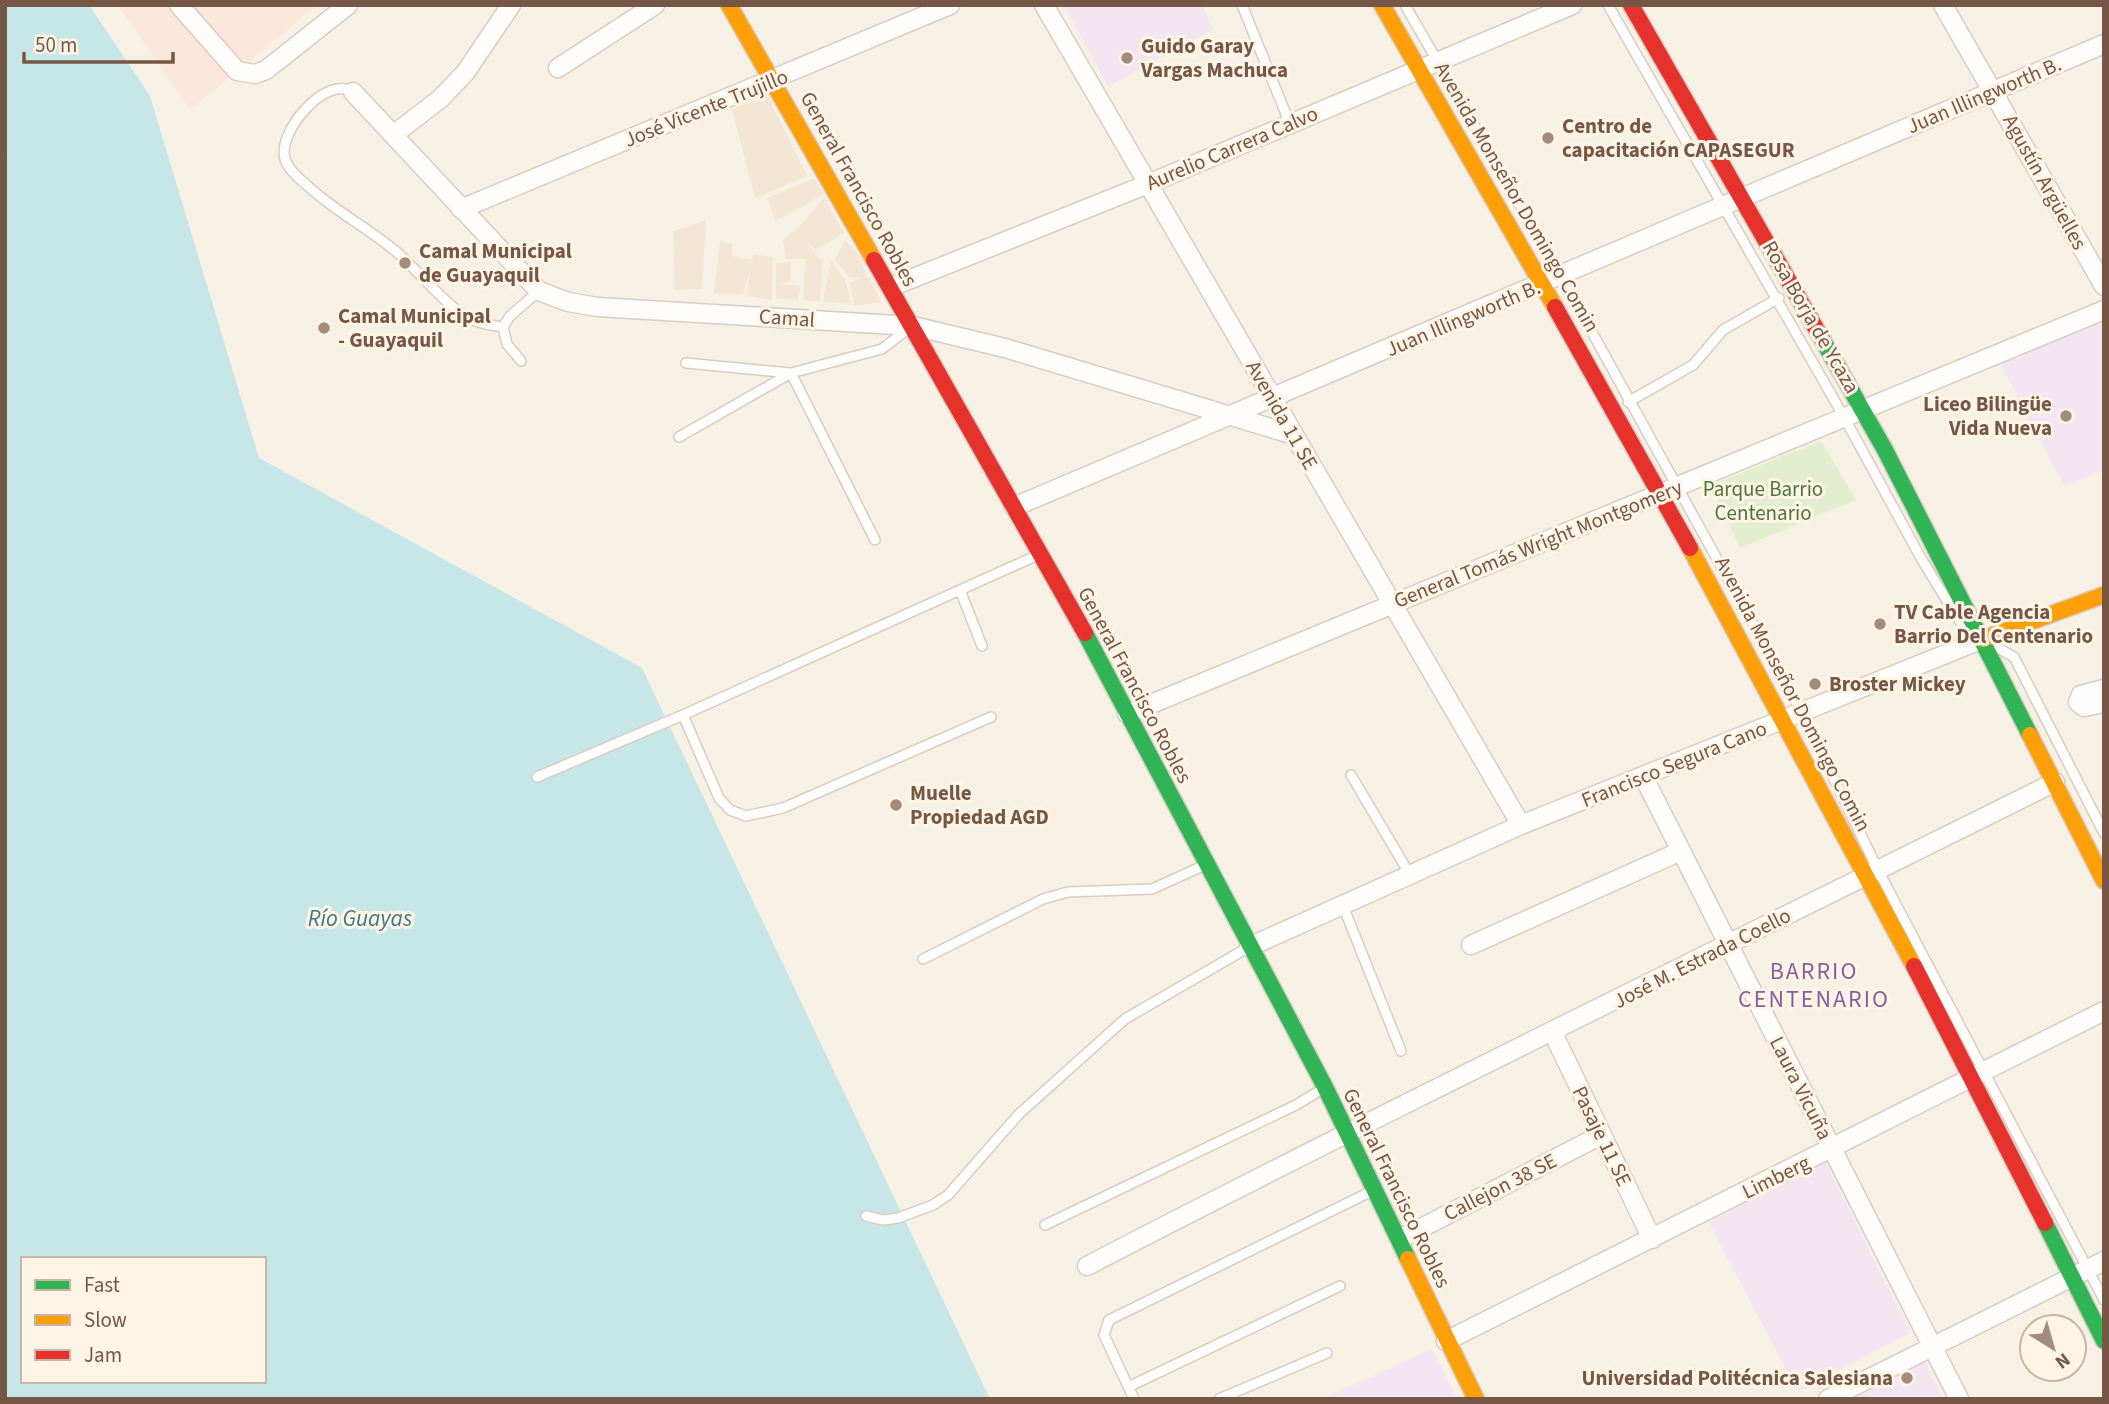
<svg xmlns="http://www.w3.org/2000/svg" width="2109" height="1404" viewBox="0 0 2109 1404" font-family="'Source Sans 3',sans-serif">
	<rect width="100%" height="100%" fill="#f7f0e5"/>
	<!-- residential -->
	<path fill="#f3e6d4" d="M768,97L807,176L755,198L732,109Z
		M814,178L824,194L776,221L767,198Z
		M824,198L844,233L815,250L805,240L819,258H823L820,301L803,300L805,259H786L783,239L796,230Z
		M706,220L702,289L675,290L673,231Z
		M720,240L732,244V256L752,260L753,254L773,257L772,300L747,296L750,268L743,294H714Z
		M845,240L861,258L866,277H869L881,302L854,306L850,282L863,278L849,277L835,260Z
		M831,260L845,280L851,303L823,302Z
		M791,262V281L780,284L800,286L798,300L776,299V263Z"/>
	<!-- commercial -->
	<path fill="#fbe7db" d="M118,5H317L190,110Z"/>
	<!-- education -->
	<path fill="#f3e5f1" d="M1064,5H1202L1213,30L1108,86Z
		M2104,322V470L2064,486L2000,363Z
		M1824,1159L1910,1333L1798,1392L1709,1223Z
		M1432,1349L1458,1399H1323Z
		M1922,1358L1943,1399H1842Z"/>
	<!-- green -->
	<path fill="#e2eece" d="M1821,441L1856,500L1740,548L1711,485Z"/>
	<!-- water -->
	<path fill="#c7e6e8" fill-rule="evenodd" d="M5,5H89L150,96L259,458L642,668L990,1399H5ZM23,1259H264V1381H23Z"/>
	<g fill="none" stroke-linecap="round" stroke-linejoin="round">
		<!-- lane casing -->
		<g stroke="#d8cdc4" stroke-width="12">
			<path id="lane" d="M1242,5L1290,124
				M1405,5L1561,276L1802,713L1878,870L2104,1300
				M1608,5L1844,417L1922,560L1970,638
				M353,92C327,74 277,131 285,159C289,171 300,179 309,187C337,213 372,230 400,255C421,274 439,298 462,314C474,323 489,325 503,327
				M521,361L507,344L503,327L510,316L539,291
				M686,363L791,373L875,540
				M1628,402L1693,365L1723,330L1779,298
				M679,437L791,373L882,349L909,328
				M960,590L982,646
				M1989,643L2014,657L2104,833
				M683,715L719,798L730,810L746,816L783,808L991,717
				M1351,775L1409,873
				M537,777L683,715L1040,554
				M1343,906L1401,1051
				M923,959L1043,899L1068,892L1152,889L1205,865
				M866,1216L883,1220L898,1218L933,1205L948,1195L1019,1114L1125,1019L1249,947
				M1045,1225L1296,1105L1324,1088
				M1128,1387L1340,1286
				M1134,1399L1104,1335L1109,1320L1374,1190
				M1219,1399L1327,1353"/>
		</g>
		<!-- street casing -->
		<g stroke="#d8cdc4" stroke-width="21">
			<path id="street" d="M179,5L237,71L255,74L266,70L348,5
				M1044,5L1521,825
				M1943,5L2104,286
				M558,68L655,5
				M353,92L539,291L568,302L598,307L913,326L1005,348L1294,435
				M393,135L440,99L465,73L511,5
				M461,209L950,5
				M891,287L1148,184L1572,5
				M1014,507L2104,44
				M2104,689L2081,695L2078,702L2084,707L2104,703
				M1127,714L2104,310
				M1643,776L1959,1399
				M1471,945L1681,851
				M1249,947L1521,825L1983,639
				M1553,1033L1652,1239
				M1400,1239L1601,1135
				M1087,1266C1407,1100 1732,943 2055,782
				M1446,1341L2104,1011
				M1828,1399L2104,1261"/>
		</g>
		<!-- fast casing -->
		<g stroke="#d7ccc2" stroke-width="19">
			<path id="fast" d="M1822,339L1885,450L2030,735
				M1085,633L1325,1087L1408,1259
				M2045,1223L2104,1341"/>
		</g>
		<!-- slow casing -->
		<g stroke="#d7ccc2" stroke-width="19">
			<path id="slow" d="M729,5L874,260
				M1382,5L1555,307
				M1690,548L1914,966
				M1983,639L2104,595
				M2030,735L2104,881
				M1408,1259L1476,1399"/>
		</g>
		<!-- jam casing -->
		<g stroke="#d7ccc2" stroke-width="19">
			<path id="jam" d="M1631,5L1822,339
				M874,260L1085,633
				M1555,307L1690,548
				M1914,966L2045,1223"/>
		</g>
		<!-- path -->
		<path stroke="#d9d0ca" stroke-width="3.5" stroke-dasharray="2 5" stroke-linecap="butt" d="M5,152L9,158"/>
		<!-- lane -->
		<use href="#lane" stroke="#fefdfb" stroke-width="9"/>
		<!-- street -->
		<use href="#street" stroke="#fefdfb" stroke-width="18"/>
		<!-- fast -->
		<use href="#fast" stroke="#30b455" stroke-width="16"/>
		<!-- slow -->
		<use href="#slow" stroke="#ff9f0a" stroke-width="16"/>
		<!-- jam -->
		<use href="#jam" stroke="#e5322d" stroke-width="16"/>
	</g>
	<!-- markers -->
	<g fill="#a38c7d" stroke="#fff5e7" stroke-width="2.5">
		<circle cx="1127" cy="58" r="7"/>
		<circle cx="1548" cy="138" r="7"/>
		<circle cx="405" cy="263" r="7"/>
		<circle cx="324" cy="328" r="7"/>
		<circle cx="2066" cy="416" r="7"/>
		<circle cx="1880" cy="624" r="7"/>
		<circle cx="1815" cy="684" r="7"/>
		<circle cx="896" cy="805" r="7"/>
		<circle cx="1907" cy="1378" r="7"/>
	</g>
	<g text-anchor="middle" stroke-width="6" stroke-linejoin="round" paint-order="stroke">
		<!-- poi labels -->
		<g font-size="21" font-weight="bold" fill="#765645" stroke="#fff5e7" text-anchor="start">
			<text x="1141" y="53">Guido Garay<tspan x="1141" dy="24">Vargas Machuca</tspan></text>
			<text x="1562" y="133">Centro de<tspan x="1562" dy="24">capacitación CAPASEGUR</tspan></text>
			<text x="419" y="258">Camal Municipal<tspan x="419" dy="24">de Guayaquil</tspan></text>
			<text x="338" y="323">Camal Municipal<tspan x="338" dy="24">- Guayaquil</tspan></text>
			<text x="2052" y="411" text-anchor="end">Liceo Bilingüe<tspan x="2052" dy="24">Vida Nueva</tspan></text>
			<text x="1894" y="619">TV Cable Agencia<tspan x="1894" dy="24">Barrio Del Centenario</tspan></text>
			<text x="1829" y="691">Broster Mickey</text>
			<text x="910" y="800">Muelle<tspan x="910" dy="24">Propiedad AGD</tspan></text>
			<text x="1893" y="1385" text-anchor="end">Universidad Politécnica Salesiana</text>
		</g>
		<!-- street labels -->
		<g font-size="21" fill="#765645" stroke="#fff5e7">
			<text transform="translate(1984 95) rotate(-23)" y="7">Juan Illingworth B.</text>
			<text transform="translate(706 108) rotate(-22)" y="7">José Vicente Trujillo</text>
			<text transform="translate(1232 148) rotate(-23)" y="7">Aurelio Carrera Calvo</text>
			<text transform="translate(2045 182) rotate(61)" y="7">Agustín Argüelles</text>
			<text transform="translate(859 189) rotate(61)" y="7">General Francisco Robles</text>
			<text transform="translate(1517 197) rotate(60)" y="7">Avenida Monseñor Domingo Comin</text>
			<text transform="translate(1811 317) rotate(60)" y="7">Rosa Borja de Ycaza</text>
			<text transform="translate(787 318) rotate(4)" y="7">Camal</text>
			<text transform="translate(1463 318) rotate(-23)" y="7">Juan Illingworth B.</text>
			<text transform="translate(1282 415) rotate(60)" y="7">Avenida 11 SE</text>
			<text transform="translate(1538 544) rotate(-22)" y="7">General Tomás Wright Montgomery</text>
			<text transform="translate(1135 685) rotate(62)" y="7">General Francisco Robles</text>
			<text transform="translate(1793 694) rotate(62)" y="7">Avenida Monseñor Domingo Comin</text>
			<text transform="translate(1674 764) rotate(-22)" y="7">Francisco Segura Cano</text>
			<text transform="translate(1702 958) rotate(-27)" y="7">José M. Estrada Coello</text>
			<text transform="translate(1801 1088) rotate(63)" y="7">Laura Vicuña</text>
			<text transform="translate(1602 1136) rotate(64)" y="7">Pasaje 11 SE</text>
			<text transform="translate(1776 1177) rotate(-26)" y="7">Limberg</text>
			<text transform="translate(1500 1187) rotate(-27)" y="7">Callejon 38 SE</text>
			<text transform="translate(1397 1188) rotate(64)" y="7">General Francisco Robles</text>
		</g>
		<!-- park labels -->
		<g font-size="21" fill="#4c7739" stroke="#fff5e7">
			<text x="1763" y="496">Parque Barrio<tspan x="1763" dy="24">Centenario</tspan></text>
		</g>
		<!-- water labels -->
		<g font-size="23" font-style="italic" fill="#3a7884" stroke="#fff5e7">
			<text x="360" y="926">Río Guayas</text>
		</g>
		<!-- quarter labels -->
		<g font-size="24" letter-spacing="2" fill="#865f9a" stroke="#fff5e7">
			<text x="1814" y="979">BARRIO<tspan x="1814" dy="28">CENTENARIO</tspan></text>
		</g>
	</g>
	<!-- border -->
	<rect width="2109" height="1404" fill="none" stroke="#765645" stroke-width="14"/>
	<!-- legend -->
	<rect x="21" y="1257" width="245" height="126" fill="#fff5e7" stroke="#c8b5a6" stroke-width="2"/>
	<rect x="35" y="1280" width="35" height="10" fill="#30b455" stroke="#c8b5a6" stroke-width="2"/>
	<text x="84" y="1292" font-size="21" fill="#765645">Fast</text>
	<rect x="35" y="1315" width="35" height="10" fill="#ff9f0a" stroke="#c8b5a6" stroke-width="2"/>
	<text x="84" y="1327" font-size="21" fill="#765645">Slow</text>
	<rect x="35" y="1350" width="35" height="10" fill="#e5322d" stroke="#c8b5a6" stroke-width="2"/>
	<text x="84" y="1362" font-size="21" fill="#765645">Jam</text>
	<!-- north arrow -->
	<g transform="translate(2053 1348) rotate(143)"><circle r="33" fill="#fff5e7" stroke="#c8b5a6" stroke-width="2"/>
	<path d="M0-5L12 26L0 18L-12 26Z" fill="#a38c7d"/>
	<text y="-10" font-size="19" font-weight="bold" text-anchor="middle" fill="#765645">N</text>
	</g>
	<!-- scale -->
	<path d="M24 52v10h149v-10" fill="none" stroke="#765645" stroke-width="3.5"/>
	<text x="35" y="52" font-size="21" fill="#765645" stroke="#fff5e7" stroke-width="5" paint-order="stroke">50 m</text>
</svg>
